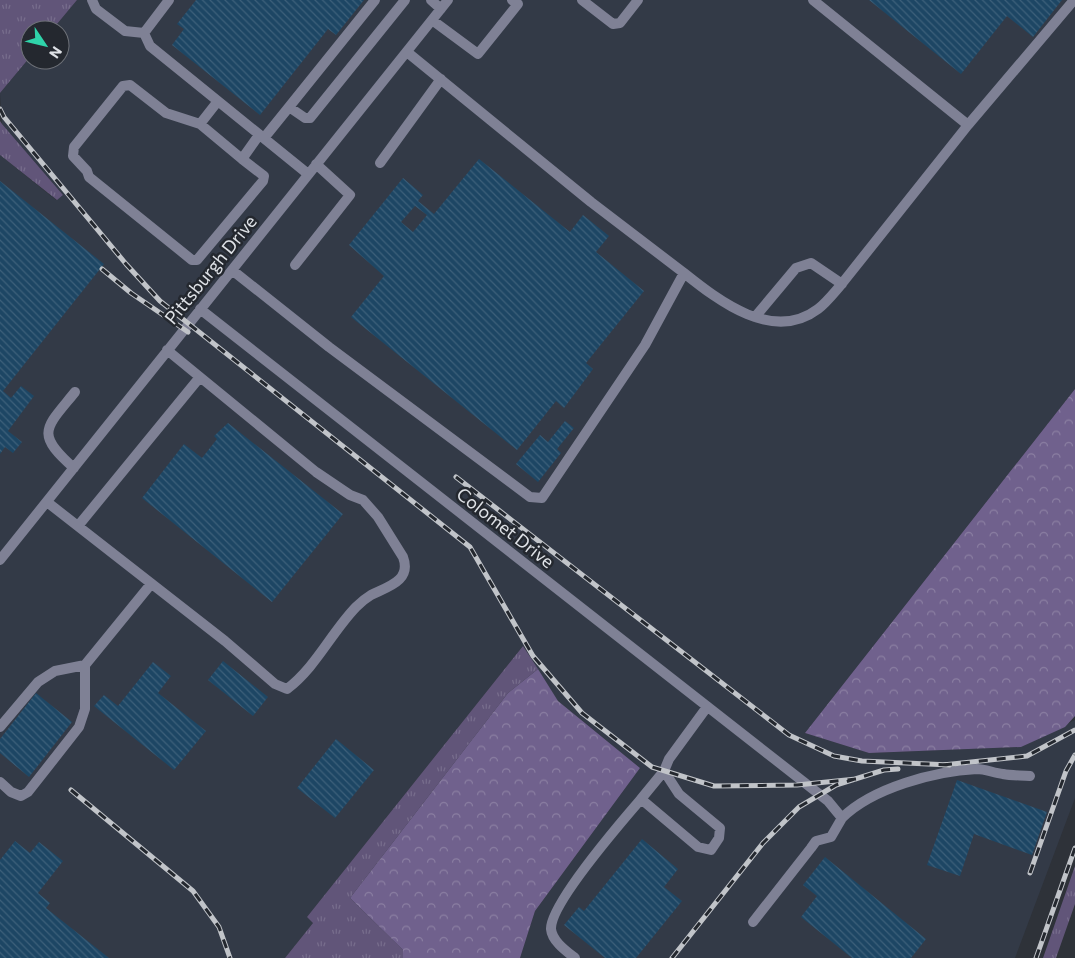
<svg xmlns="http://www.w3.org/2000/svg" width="1075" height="958" viewBox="0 0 1075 958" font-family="Commissioner,sans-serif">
	<defs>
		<pattern id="grass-tufts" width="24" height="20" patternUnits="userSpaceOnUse" patternTransform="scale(1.25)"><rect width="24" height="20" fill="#615579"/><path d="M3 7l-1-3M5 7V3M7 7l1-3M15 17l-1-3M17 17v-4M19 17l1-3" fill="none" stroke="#776d8c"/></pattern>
		<pattern id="forest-crowns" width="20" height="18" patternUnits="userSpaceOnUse" patternTransform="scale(1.25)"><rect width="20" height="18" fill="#70618d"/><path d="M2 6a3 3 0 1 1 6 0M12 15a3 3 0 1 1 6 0" fill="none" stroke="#8b7fa2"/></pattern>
		<pattern id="building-back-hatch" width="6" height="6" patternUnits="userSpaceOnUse" patternTransform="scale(1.25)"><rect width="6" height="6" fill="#1d4664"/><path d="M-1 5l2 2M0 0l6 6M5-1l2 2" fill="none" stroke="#3d607a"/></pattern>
	</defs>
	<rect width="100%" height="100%" fill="#2e3239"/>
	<!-- built -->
	<path fill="#333a47" d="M77,0H1075V389L805,733L869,753L1021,747L1075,720V798L1015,958H520L535,911L640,768L558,701L523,646L307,917L313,923L285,958H0V155L56,200L63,195L2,124L0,93L30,57V60H60V30H52Z"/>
	<!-- grass -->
	<path fill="url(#grass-tufts)" d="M0,0H77L52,30H30V57L0,93Z
		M0,121L2,124L63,195L57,200L0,155Z
		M523,646L538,669L508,693L350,898L403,950V958H285L313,923L307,917Z
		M1075,866V904L1056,958H1043Z"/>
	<!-- forest -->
	<path fill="url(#forest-crowns)" d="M1075,389V716L1065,727L1021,747L869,753L805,733Z
		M538,669L558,701L640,768L535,911L520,958H403V950L350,898L508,693Z"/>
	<!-- building -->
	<path fill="url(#building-back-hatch)" fill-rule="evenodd" d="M196,0H364L336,35L328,29L260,115L172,45L184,29L177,24Z
		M869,0H1062L1033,37L1007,16L961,74Z
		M479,159L570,232L583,215L609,236L596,252L644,291L586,363L593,369L564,408L556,401L517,450L351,317L384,276L349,245L403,178L423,195L418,201L434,214ZM415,206L427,215L413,232L401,222Z
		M0,181L104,264L3,391L11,398L21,386L34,396L8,431L22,442L13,453L5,447L0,454Z
		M565,421L574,428L557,449L561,453L538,482L516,464L540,435L548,442Z
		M228,423L343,514L272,602L142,498L184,444L202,458L217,439L214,436Z
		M223,661L268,697L253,716L208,680Z
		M153,662L171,676L158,693L206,731L174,770L94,706L104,695L118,706Z
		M36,693L72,722L29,777L0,753V739Z
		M336,739L374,770L335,818L297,788Z
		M957,780L1047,812L1032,855L974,834L960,876L927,865Z
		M642,839L678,869L664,887L682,901L636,958H605L564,925L579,907L584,911Z
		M15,841L30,853L39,842L63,861L38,893L50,903L46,908L109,958H0V860Z
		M825,857L926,939L911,958H852L801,917L817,896L803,885Z"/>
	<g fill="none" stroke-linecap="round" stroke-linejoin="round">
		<!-- minor -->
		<path stroke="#7f8195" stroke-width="10" d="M92,0L96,9L125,31L144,33
			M169,0L144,33L150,46L308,174
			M431,0L441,9
			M582,0L613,24L620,23L638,0
			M432,20L478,54L518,4L512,0
			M218,101L200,124L166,113L130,85L123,86L74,147L73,156L87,171L89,177L192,260H197L263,181L264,176L242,159L259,135
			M289,107L375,0
			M200,124L242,159
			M968,125L1074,0
			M264,138L289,107L305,118H310L405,0
			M380,163L441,79
			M295,265L350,195L316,164
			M232,270L329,347L530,497L542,498L645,345L684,273L591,202L407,52
			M684,273C719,301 773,343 818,309C826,303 833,294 840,286L968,125L813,0
			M200,309L828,801L842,818C872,788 935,771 977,769C985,769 994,773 1003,774C1012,776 1021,775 1030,776
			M755,317L796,268L811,263L842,284
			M74,468C34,433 46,428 75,392
			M47,502L225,641L275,684L287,689C316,667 331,633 356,607C360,603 366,598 371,595C387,587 412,581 403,557L378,517L363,500L350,495L316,472L167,350
			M78,526L200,377
			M0,560L448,0
			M0,727L38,682L55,671L85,665
			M664,771L641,799L698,847L711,850L719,838L720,828L679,794L664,771L669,759L707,707
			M0,782L11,792L21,796L28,792L79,727L85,709V665L151,584
			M753,922L811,848L816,841L831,837L842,818
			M575,958C566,951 552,941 551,929C550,904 622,821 641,799"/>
		<!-- rail casing -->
		<g stroke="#c1c4c9" stroke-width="5">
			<path id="rail" d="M0,109L4,117L126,264L160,301L470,547L533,656L582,713L652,767L714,786L797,785L856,779
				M102,269L131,293L188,332
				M456,477L789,735L834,756L862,761L950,765
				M943,765L1027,756L1075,730
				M71,790L193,891L219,927L230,958
				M1030,873L1066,771L1075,755
				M672,958L763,843L799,807L836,785L884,770L898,769
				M1036,958L1075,848"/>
		</g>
		<!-- rail -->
		<use href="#rail" stroke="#24282f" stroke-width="3" stroke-dasharray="9" stroke-linecap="butt"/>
	</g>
	<g text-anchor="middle" stroke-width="5" stroke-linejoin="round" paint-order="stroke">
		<!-- street labels -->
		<g font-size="18" fill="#dfe2e7" stroke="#24282f">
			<text transform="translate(211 270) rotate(-51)" y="6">Pittsburgh Drive</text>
			<text transform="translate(505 528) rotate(38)" y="6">Colomet Drive</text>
		</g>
	</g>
	<!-- north arrow -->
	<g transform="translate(45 45) rotate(125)"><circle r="24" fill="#24282f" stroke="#6f7279"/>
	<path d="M0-4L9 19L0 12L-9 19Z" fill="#2fd4aa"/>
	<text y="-8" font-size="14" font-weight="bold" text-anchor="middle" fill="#dfe2e7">N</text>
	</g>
</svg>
